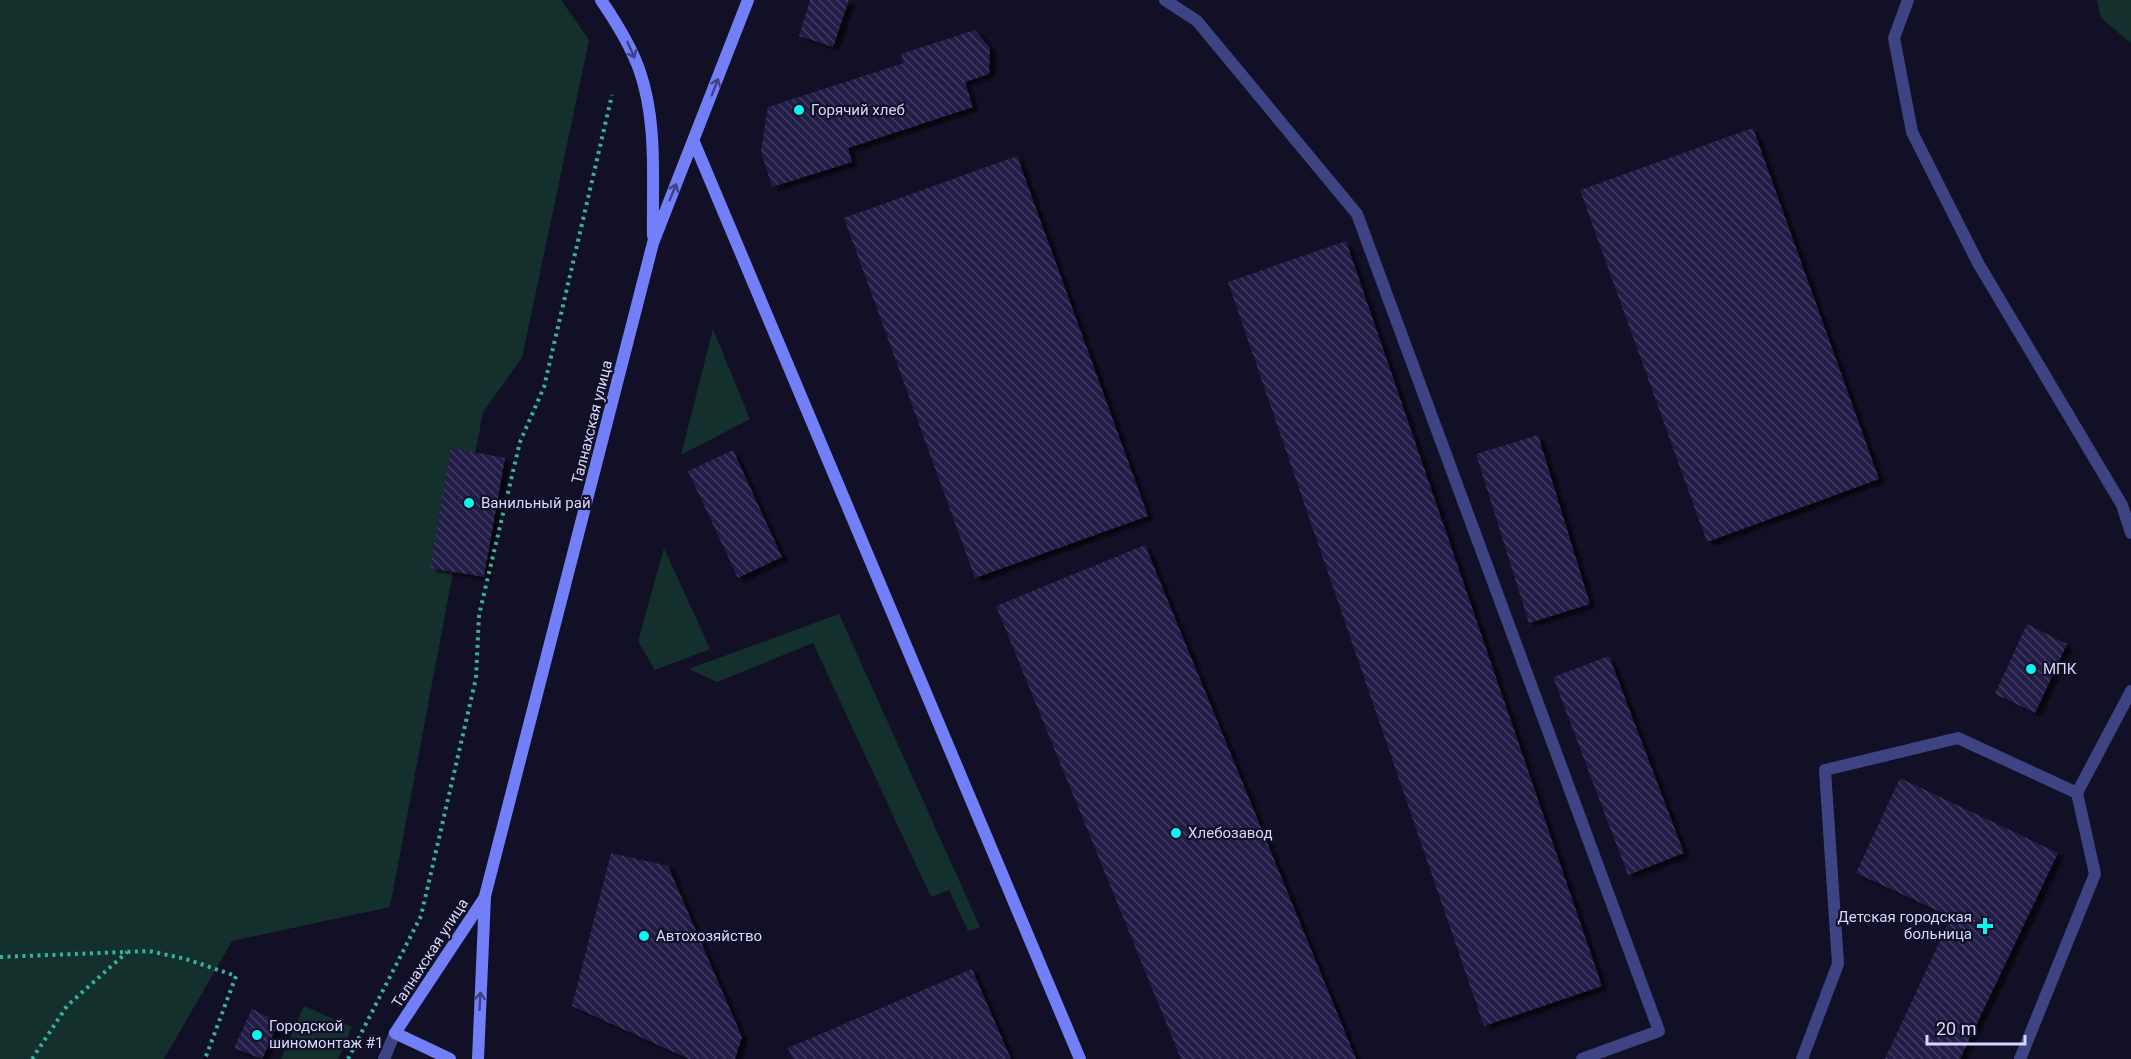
<svg xmlns="http://www.w3.org/2000/svg" width="2131" height="1059" viewBox="0 0 2131 1059" font-family="Roboto,sans-serif">
	<defs>
		<pattern id="building-back-hatch" width="6" height="6" patternUnits="userSpaceOnUse" patternTransform="scale(1.5)"><rect width="6" height="6" fill="#211d47"/><path d="M-1 5l2 2M0 0l6 6M5-1l2 2" fill="none" stroke="#403d62"/></pattern>
		<filter id="shadow"><feDropShadow dx="6" dy="4" stdDeviation="1.5" flood-color="#0009"/></filter>
	</defs>
	<rect width="100%" height="100%" fill="#121026"/>
	<!-- grass -->
	<path fill="#14302c" d="M0,0H561L589,40L522,358L483,412L390,907L232,941L164,1059H0Z
		M2097,0H2131V43L2101,18Z
		M713,329L750,419L681,455Z
		M664,548L710,649L655,670L638,641Z
		M839,614L980,927L968,931L949,890L931,897L813,643L717,682L689,669Z
		M304,1006L352,1027L338,1059H281Z"/>
	<!-- building -->
	<path fill="url(#building-back-hatch)" filter="url(#shadow)" d="M810,0H849L833,47L799,36Z
		M975,30L990,48L989,74L965,82L973,107L848,148L852,162L772,187L761,151L768,107L904,63L901,54Z
		M1753,128L1879,479L1707,542L1580,190Z
		M1017,156L1148,516L975,578L844,218Z
		M1346,241L1602,986L1484,1026L1228,282Z
		M1538,435L1590,604L1529,623L1476,454Z
		M451,448L505,458L484,577L430,568Z
		M733,450L782,557L738,578L688,471Z
		M1145,545L1356,1059H1181L996,606Z
		M2027,624L2067,644L2035,713L1995,694Z
		M1609,656L1684,853L1628,875L1553,677Z
		M1900,778L2058,853L1960,1059H1885L1951,917L1856,873Z
		M611,853L668,866L742,1037L735,1059H689L572,1006Z
		M972,969L1011,1059H793L788,1048Z
		M252,1009L279,1022L262,1059L234,1048Z"/>
	<g fill="none" stroke-linecap="round" stroke-linejoin="round">
		<!-- path -->
		<path stroke="#35b49d" stroke-width="4" stroke-dasharray="3 4.5" stroke-linecap="butt" d="M0,957L149,951L186,959L236,976L205,1059
			M32,1059L67,1006L127,952
			M348,1059L421,916L476,678L479,615L520,442L544,387L612,95"/>
		<!-- service -->
		<path stroke="#3e4383" stroke-width="12" d="M1165,0L1197,21L1357,214L1659,1031L1582,1059
			M1908,0L1894,38L1912,132L1978,263L2122,505L2131,533
			M2077,793L2131,691
			M1802,1059L1838,964L1825,770L1958,738L2077,793L2095,874L2020,1059"/>
		<!-- tertiary -->
		<path stroke="#3e4383" stroke-width="12" d="M384,1059L395,1033"/>
		<!-- secondary -->
		<path stroke="#737ff9" stroke-width="12" d="M601,0C616,22 630,44 639,69C658,122 652,181 653,236
			M694,142L1080,1059
			M450,1059L395,1033L485,897
			M478,1059L485,896L653,243L748,0"/>
	</g>
	<!-- one-way arrows -->
	<defs><path id="oneway-shaft" d="M-6 0H5M1.5-3L5.5 0L1.5 3" fill="none" stroke-width="1.6" stroke-linecap="round" stroke-linejoin="round" transform="scale(1.5)"/></defs>
	<g stroke="#3e4285">
		<use href="#oneway-shaft" transform="translate(631 50) rotate(66)"/>
		<use href="#oneway-shaft" transform="translate(715 87) rotate(-69)"/>
		<use href="#oneway-shaft" transform="translate(673 192) rotate(-68)"/>
		<use href="#oneway-shaft" transform="translate(480 1001) rotate(-87)"/>
	</g>
	<!-- markers -->
	<g fill="#0cf5f1" stroke="#121026" stroke-width="2">
		<circle cx="799" cy="110" r="6"/>
		<circle cx="469" cy="503" r="6"/>
		<circle cx="2031" cy="669" r="6"/>
		<circle cx="1176" cy="833" r="6"/>
		<path d="M1982 917h6v6h6v6h-6v6h-6v-6h-6v-6h6z"/>
		<circle cx="644" cy="936" r="6"/>
		<circle cx="257" cy="1035" r="6"/>
	</g>
	<g text-anchor="middle" stroke-width="4.5" stroke-linejoin="round" paint-order="stroke">
		<!-- poi labels -->
		<g font-size="15" fill="#d7d8fd" stroke="#121026" text-anchor="start">
			<text x="811" y="115">Горячий хлеб</text>
			<text x="481" y="508">Ванильный рай</text>
			<text x="2043" y="674">МПК</text>
			<text x="1188" y="838">Хлебозавод</text>
			<text x="1972" y="922" text-anchor="end">Детская городская<tspan x="1972" dy="17">больница</tspan></text>
			<text x="656" y="941">Автохозяйство</text>
			<text x="269" y="1031">Городской<tspan x="269" dy="17">шиномонтаж #1</tspan></text>
		</g>
		<!-- street labels -->
		<g font-size="15" fill="#d7d8fd" stroke="#121026">
			<text transform="translate(592 422) rotate(-76)" y="5">Талнахская улица</text>
			<text transform="translate(430 953) rotate(-57)" y="5">Талнахская улица</text>
		</g>
	</g>
	<!-- scale -->
	<path d="M1927 1035v9h98v-9" fill="none" stroke="#d7d8fd" stroke-width="3"/>
	<text x="1936" y="1035" font-size="18" fill="#d7d8fd" stroke="#121026" stroke-width="4.5" paint-order="stroke">20 m</text>
</svg>
